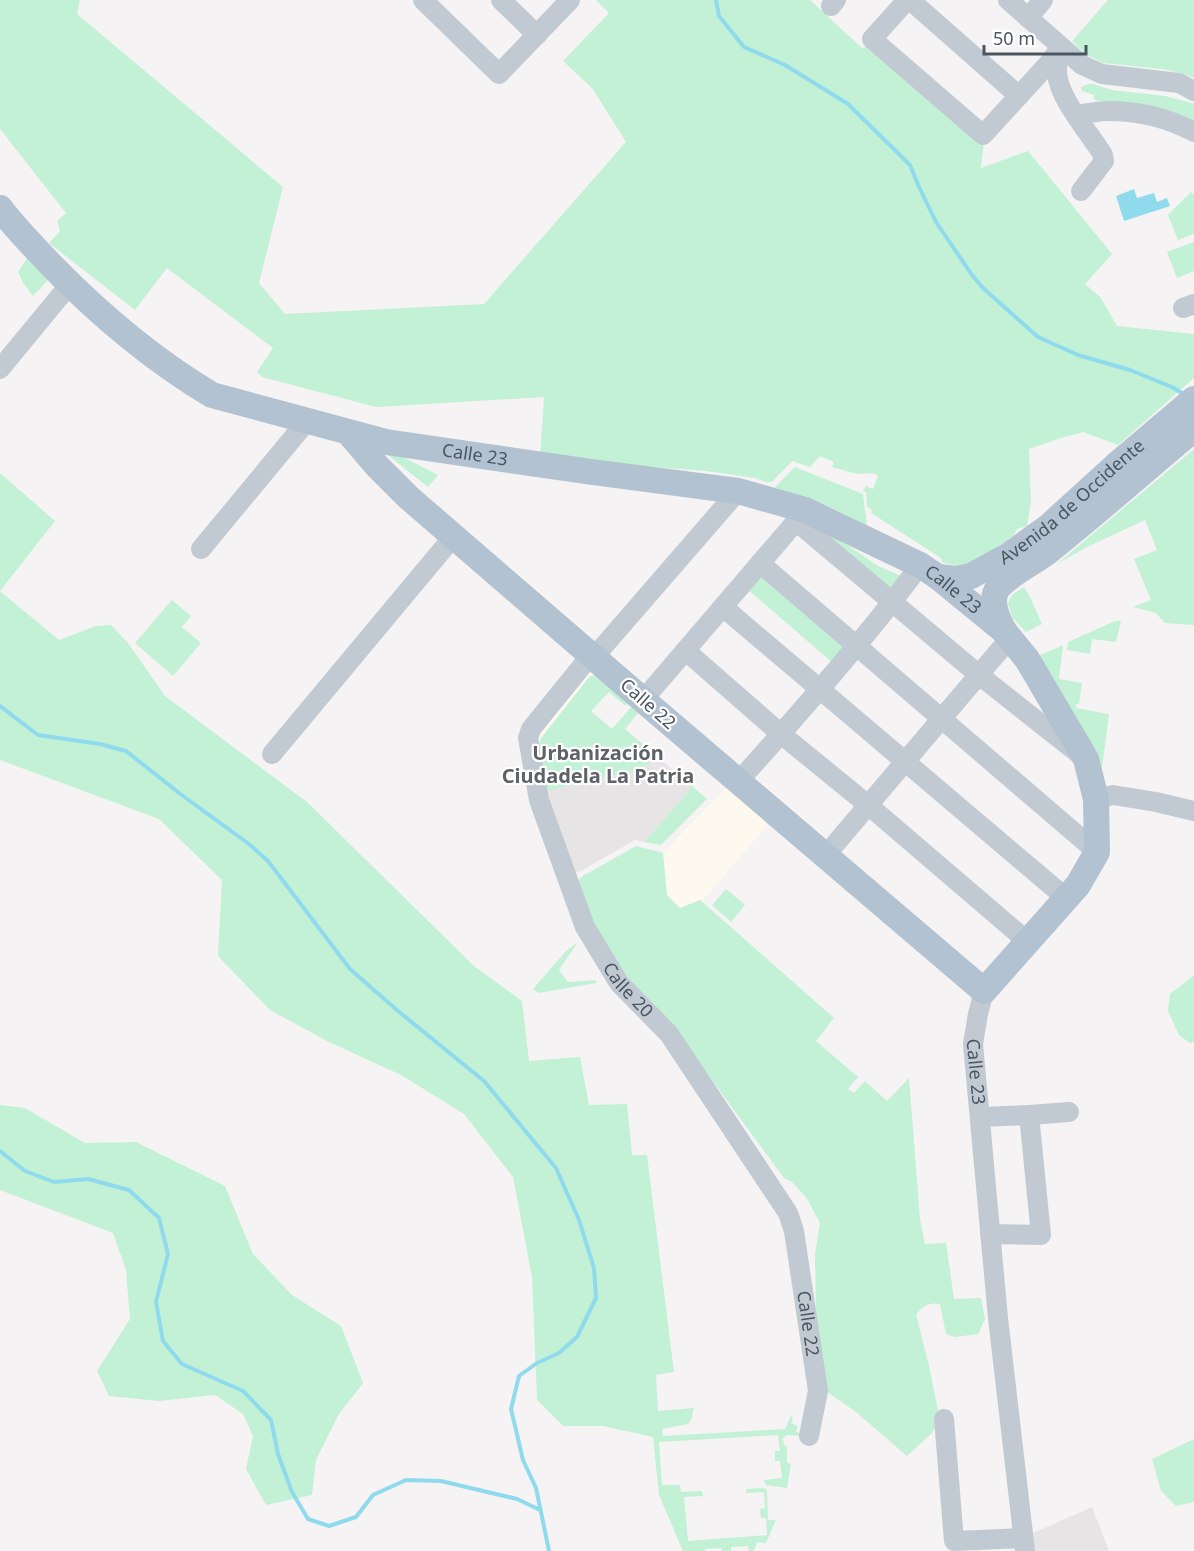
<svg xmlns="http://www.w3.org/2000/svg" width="1194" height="1551" viewBox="0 0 1194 1551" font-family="'Noto Sans',sans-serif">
	<rect width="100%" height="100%" fill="#f5f3f3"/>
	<!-- commercial -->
	<path fill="#fdf9ef" d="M724,521L611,654L742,769L751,774L839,849L770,822L704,899L680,908L667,895L663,853L728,785L641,710L638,713L596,675L590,676L541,738L525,723L578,658L507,566L508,565L596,641Z"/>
	<!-- education -->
	<path fill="#e6e4e5" d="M658,757L691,785L688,792L644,842L635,840L579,872H574L546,791L640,769Z
		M1092,1507L1109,1551H1034L1031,1534Z"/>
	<!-- green -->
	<path fill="#c3f1d5" d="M0,0H80L77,14L283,187L259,283L285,314L484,304L626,142L592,88L563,61L609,13L596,0H810L862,48L872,44L984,140L981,168L1028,151L1112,254L1085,284L1101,298L1117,326L1194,334V378L1118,445L1083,432L1058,439L1029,449L1031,501L1027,526L1017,529L1014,535C994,549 968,574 942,562L941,558L871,513L872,510L867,507L866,492L863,491L866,486L873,489L878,476L873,473L857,474L832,467L834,462L820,456L810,467L792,461L772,482H766L755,478L706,471L540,458L544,397L376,407L262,377L257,372L273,348L167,268L135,310L49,243L60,231L57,221L66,213L0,129Z
		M1108,0H1194V78L1181,73L1162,69L1103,63L1085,54L1072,41Z
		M1089,84H1093L1112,90L1165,96L1192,103L1194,104V122L1182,115L1094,100V95L1082,91L1081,87Z
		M1191,192L1194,195V234L1178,240L1168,215Z
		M1194,242V271L1177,278L1167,252Z
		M27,258L48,280L33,296L23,283L18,272Z
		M1194,449V625L1165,623L1156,613L1133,607L1151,600L1134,559L1157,550L1145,520L1085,548L1057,564Z
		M390,453L405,458L438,475L428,487L389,456Z
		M795,467L863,494L867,526C837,509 807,497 774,488Z
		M0,473L55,521L0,591Z
		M803,520L828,532L878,566L908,579L892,598Z
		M762,569L850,645L834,664L746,588Z
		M1024,587L1030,597L1042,624L1026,632L1012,617L1008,603L1012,595Z
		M0,591L59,640L96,626L111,625L128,643L165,696L307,802L474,966L522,1001L529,1061L580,1057L589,1105L627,1104L632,1155H647L674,1372L656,1375L658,1411L694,1408L691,1420L688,1424L662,1429L663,1436L785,1429L791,1416L793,1417L791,1423L798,1426L796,1432L804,1434V1436L787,1435L782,1439L785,1446L787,1447V1463L791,1464L787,1488L766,1485L764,1480L782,1478L780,1461H775V1451H780L778,1435L659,1442L662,1485H680L681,1492L702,1491L703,1496L684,1497L688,1541L767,1535L766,1518H761L760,1509L765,1508L764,1492L746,1493V1489L764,1488L767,1490L768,1520H776L766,1543L757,1542L754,1551H749L748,1546L731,1547V1551H722L721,1548L705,1549V1551H683L659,1495L653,1437L603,1426H563L537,1400L532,1277L513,1177L464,1114L401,1075L329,1042L270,1010L218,956L222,880L159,819L0,760Z
		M172,600L191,616L182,627L201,643L173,676L135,643Z
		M1115,621H1121L1116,642L1092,639L1090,654L1067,650L1068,642Z
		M1063,645L1059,679L1082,683L1079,704H1076V708L1109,714L1101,776L1038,656Z
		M596,675L628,703L626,706L609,692L591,711L612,729L632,706L638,713L625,729L658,757L640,769L546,791L538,748L541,738L590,676Z
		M691,785L707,799L661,845L644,842L688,792Z
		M636,846L663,853L667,895L680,908L700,900L834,1018L816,1041L858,1077L848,1089L854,1093L865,1081L887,1101L909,1078L920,1219L925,1244L946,1243L954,1299L981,1298L985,1319L978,1334L955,1337L946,1334L940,1304C929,1302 924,1306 916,1314L929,1366L940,1420L932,1433L907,1456L856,1412L826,1391L816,1312L815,1253L820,1223L806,1197L792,1182L784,1178L675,1030L625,977L592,924L577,884L581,877Z
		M726,889L745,905L731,922L712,905Z
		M578,942L559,970L568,982L596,980L597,983L538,993L533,989L566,951Z
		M1194,975V1042L1190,1043L1179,1035L1168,1011L1170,994Z
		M0,1105L25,1108L85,1143L136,1142L225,1186L253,1254L292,1295L341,1326L363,1383L339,1414L316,1460L312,1495L266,1505L246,1469L253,1436L243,1414L215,1395L159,1401L109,1396L97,1371L130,1319L126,1270L113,1233L0,1190Z
		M1194,1439V1502L1176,1506L1161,1491L1152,1459Z"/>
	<!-- water -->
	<path fill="#90daee" d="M1134,189L1137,198L1154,193L1157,202L1167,198L1170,206L1124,221L1116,196Z"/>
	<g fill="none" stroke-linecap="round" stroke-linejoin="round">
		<!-- stream -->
		<path stroke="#90daee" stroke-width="4" d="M716,0L719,16L744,47L785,65L848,104L910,165L919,187L936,222L972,275L984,289L1038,337L1078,355L1130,370L1172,387L1185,395
			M0,706L38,735L100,744L126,751L179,793L249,844L268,861L350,969L398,1011L484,1081L556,1168L579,1220L594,1268L596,1298L577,1337L559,1353L537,1363L519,1376L511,1409L523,1460L536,1488L549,1551
			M0,1151L25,1171L54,1182L88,1179L129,1190L159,1218L168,1254L156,1302L163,1341L182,1364L243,1391L271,1420L278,1454L292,1492L308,1519L329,1526L356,1517L373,1495L406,1480L441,1481L517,1499L540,1510"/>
		<!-- minor -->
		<g stroke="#c1cad2" stroke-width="20">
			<path d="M423,0L499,74L570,0"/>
			<path d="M501,0L537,35"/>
			<path d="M907,0L872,39L983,135L1048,64L1061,47"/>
			<path d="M910,0L1019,96"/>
			<path d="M1008,0L1082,65L1102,74L1179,83L1194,91"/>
			<path d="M831,6L836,0"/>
			<path d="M1028,18L1043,0"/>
			<path d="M1061,49C1060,55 1057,62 1057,68C1055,95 1089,132 1103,155L1104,161L1081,191"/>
			<path d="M1076,115C1086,114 1098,111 1108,111C1137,111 1168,118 1194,132"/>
			<path d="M1183,308L1194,304"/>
			<path d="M0,369L70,284"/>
			<path id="s1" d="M738,491L602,648L591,655L531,729L528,738L539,800L585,927L619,983L669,1034L788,1213L794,1231L818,1391L809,1436"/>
			<path d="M796,521L979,675L1079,754"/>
			<path d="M201,549L307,421"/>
			<path d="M760,563L1097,852"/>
			<path d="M723,607L1066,898"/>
			<path d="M686,651L781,734L868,805L1028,942"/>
			<path d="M643,700L804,512"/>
			<path d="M272,754L453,537"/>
			<path d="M739,781C801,711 864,641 920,565"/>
			<path d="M1096,799L1113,795L1156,802L1194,811"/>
			<path d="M825,856L1010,638"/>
			<path id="s2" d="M984,991L978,1014L973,1044L998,1318L1025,1551"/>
			<path d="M1029,1115L1069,1112"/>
			<path d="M980,1117L1029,1115L1041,1235L990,1234"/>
			<path d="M944,1419L954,1541L1023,1538"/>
		</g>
		<!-- major -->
		<g stroke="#b3c2d1" stroke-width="26">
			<path id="s3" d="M0,208C16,229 34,247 52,266C100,315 153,360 212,395L386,442L592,472L738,491L805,510L920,565L938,577L1004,631L1027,659L1086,759L1096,799L1097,852L1078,885L984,991L643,700L408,497L377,466L348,432"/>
			<path id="s4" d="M938,577L956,579L971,576L1006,557L1023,545L1048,527L1115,466L1194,399"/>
			<path d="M1004,631C997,618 989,600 998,588C1008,575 1037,561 1050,550C1099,511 1146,469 1194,429"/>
		</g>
	</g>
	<g text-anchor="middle" stroke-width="4.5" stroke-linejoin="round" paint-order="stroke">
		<!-- street labels -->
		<g font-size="18" fill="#4a5661" stroke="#fff">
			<text dy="6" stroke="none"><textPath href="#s3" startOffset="554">Calle 23</textPath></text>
			<text dy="6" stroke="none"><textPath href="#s4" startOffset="159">Avenida de Occidente</textPath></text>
			<text dy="6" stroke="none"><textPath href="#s3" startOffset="1058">Calle 23</textPath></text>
			<text transform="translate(648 704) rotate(41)" y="6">Calle 22</text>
			<text dy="6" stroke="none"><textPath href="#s1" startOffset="600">Calle 20</textPath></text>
			<text dy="6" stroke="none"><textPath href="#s2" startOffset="82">Calle 23</textPath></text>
			<text dy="6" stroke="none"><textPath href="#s1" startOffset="988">Calle 22</textPath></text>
		</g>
		<!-- neighbourhood labels -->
		<g font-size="20" font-weight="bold" fill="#5f6368" stroke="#fff">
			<text x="598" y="760">Urbanización<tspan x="598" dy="23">Ciudadela La Patria</tspan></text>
		</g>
	</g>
	<!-- scale -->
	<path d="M984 45v9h102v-9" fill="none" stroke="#4a5661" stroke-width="3"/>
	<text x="993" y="45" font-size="18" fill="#4a5661" stroke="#ffffff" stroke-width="4.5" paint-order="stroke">50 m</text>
</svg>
